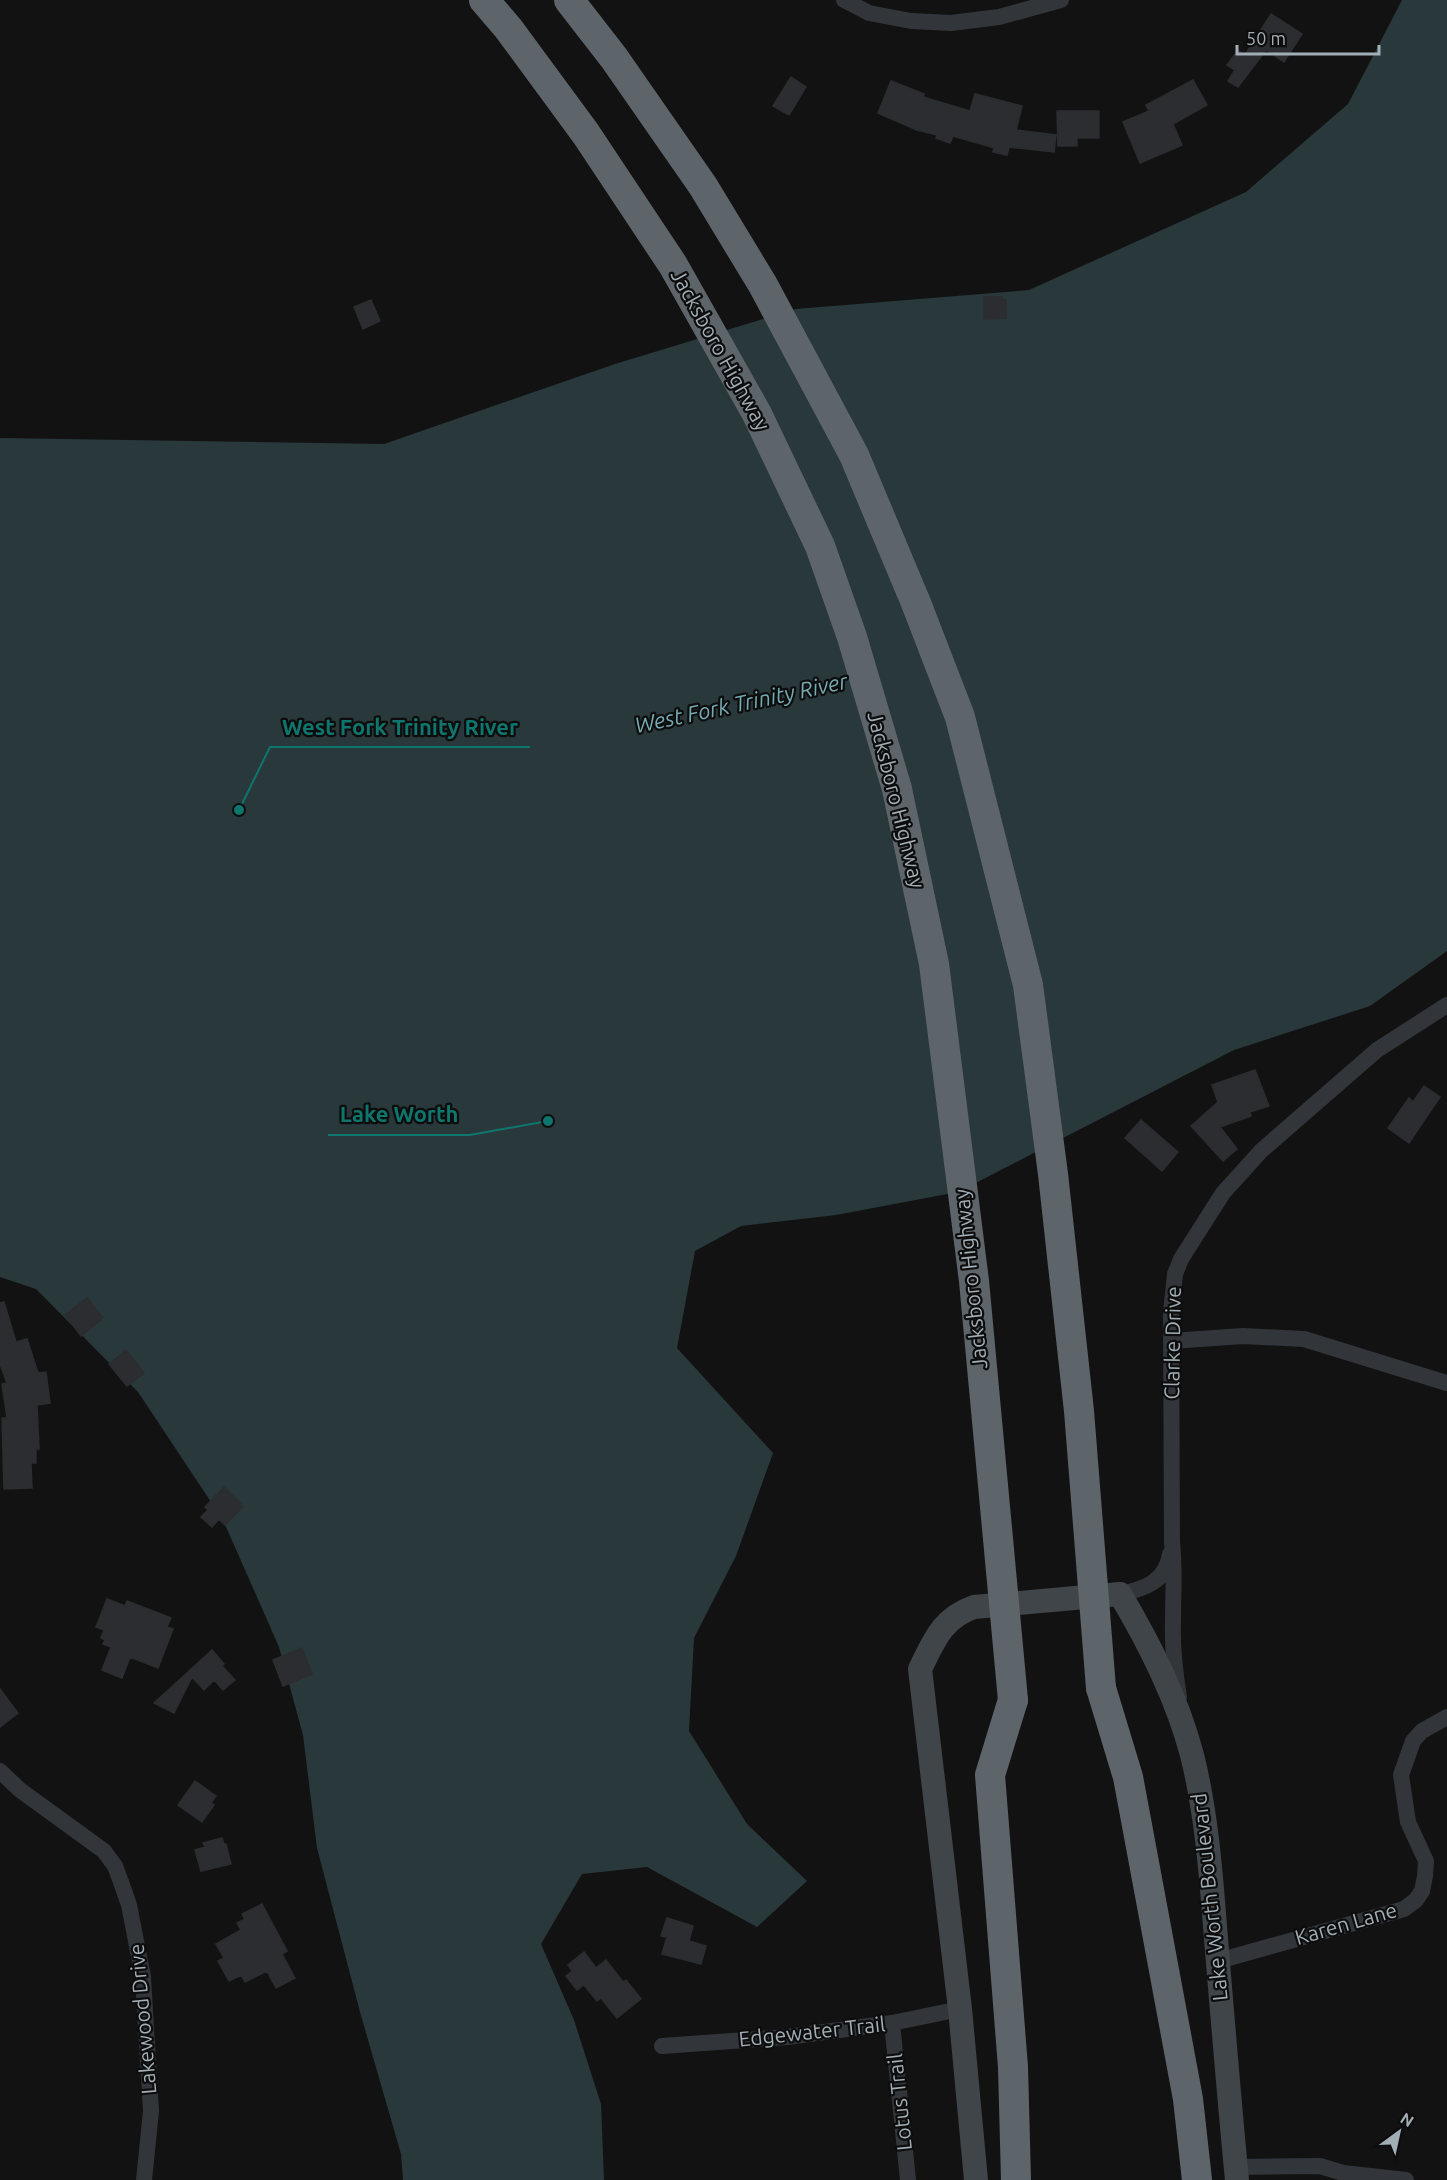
<svg xmlns="http://www.w3.org/2000/svg" width="1447" height="2180" viewBox="0 0 1447 2180" font-family="Ubuntu,sans-serif">
	<rect width="100%" height="100%" fill="#121213"/>
	<!-- water -->
	<path fill="#29383a" d="M1402,0H1447V951L1370,1006L1234,1050L958,1192L836,1215L741,1226L695,1251L677,1348L773,1453L736,1556L694,1638L689,1731L747,1824L807,1881L757,1927L647,1867L582,1874L541,1944L574,2020L601,2104L604,2180H403L401,2154L360,2012L317,1848L303,1735L279,1647L223,1520L138,1392L36,1289L0,1277V438L384,444L615,364L796,309L1029,290L1246,192L1348,104Z"/>
	<!-- building -->
	<path fill="#2c2d30" stroke="#2b2d30" stroke-width="1.5" d="M1271,14L1302,34L1284,62L1266,50L1238,87L1228,81L1235,70L1227,65L1238,50L1245,55Z
		M791,77L806,87L789,115L773,106Z
		M1193,80L1207,105L1173,124L1182,145L1140,163L1123,122L1149,111L1146,105Z
		M891,81L924,94L923,97L970,111L975,94L1022,106L1016,130L1056,135L1054,152L1009,147L1007,155L993,152L994,148L988,146L953,136L950,143L936,138L937,135L917,130L878,113Z
		M1057,111H1099V138H1077V146H1058Z
		M984,297H1002V300H1006V318L984,319Z
		M371,300L380,321L363,329L354,307Z
		M1255,1070L1269,1106L1250,1112L1251,1116L1220,1127L1237,1149L1223,1161L1191,1126L1218,1102L1212,1085Z
		M1424,1086L1440,1097L1409,1143L1388,1128L1409,1098L1413,1102Z
		M1141,1120L1178,1152L1162,1171L1125,1138Z
		M87,1298L103,1318L81,1336L65,1315Z
		M4,1302L16,1342L27,1339L38,1373L46,1372L50,1403L37,1405L39,1449H36V1463H31L32,1488L4,1489L2,1418H7L2,1384L7,1383L0,1364V1303Z
		M126,1350L144,1373L127,1386L109,1364Z
		M224,1487L243,1506L225,1525L219,1519L212,1527L201,1517L208,1510L205,1507Z
		M107,1599L125,1606L127,1601L171,1618L167,1627L173,1629L158,1668L130,1657L122,1678L102,1670L111,1647L103,1644L105,1640L101,1638L104,1630L96,1627Z
		M302,1648L312,1674L283,1686L273,1660Z
		M212,1650L224,1664L222,1666L235,1680L223,1690L214,1680L204,1690L192,1677L174,1713L154,1703Z
		M0,1689L18,1713L0,1727Z
		M195,1781L216,1796L211,1803L214,1805L202,1822L178,1805Z
		M222,1838L224,1844H226L231,1864L201,1871L195,1850L205,1847L203,1843Z
		M262,1904L287,1951L282,1954L295,1978L276,1988L267,1971L245,1982L241,1975L229,1981L218,1961L224,1958L216,1944L241,1930L237,1923L245,1919L242,1914Z
		M667,1918L693,1926L689,1941L706,1946L701,1964L662,1954L667,1937L661,1936Z
		M584,1952L596,1968L606,1960L623,1982L626,1980L641,1999L617,2018L601,1998L597,2001L584,1985L577,1990L566,1976L572,1971L568,1965Z"/>
	<g fill="none" stroke-linecap="round" stroke-linejoin="round">
		<!-- street -->
		<path stroke="#323539" stroke-width="16" d="M844,0L869,13L911,21L951,23L999,17L1061,0
			M1171,1341L1243,1336L1304,1339L1447,1383
			M1120,1594C1144,1589 1166,1582 1170,1554
			M1179,1697C1175,1672 1172,1647 1173,1622C1173,1594 1175,1569 1172,1542L1171,1312L1175,1274L1181,1259L1223,1193L1261,1151L1377,1050L1447,1005
			M0,1771L20,1790L104,1851L115,1866L121,1882L129,1905L143,1977L151,2111L144,2180
			M1218,1961L1404,1909L1416,1900L1422,1891L1425,1876L1426,1861L1408,1822L1401,1775L1413,1741L1422,1731L1447,1717
			M892,2023L908,2180
			M662,2046L787,2037L892,2023L960,2009
			M1236,2167L1320,2166L1343,2173L1406,2180"/>
		<!-- secondary -->
		<path stroke="#404549" stroke-width="24" d="M976,2180L960,2009L920,1669C934,1641 942,1618 974,1607L1120,1594C1150,1645 1177,1698 1192,1755C1209,1823 1212,1893 1218,1963C1224,2035 1230,2108 1237,2180"/>
		<!-- highway -->
		<path stroke="#5e656a" stroke-width="30" d="M1101,1688L1128,1777L1188,2099L1197,2180
			M1013,1700L990,1775L1013,2067L1016,2180"/>
		<!-- highway-bridge -->
		<path stroke="#5e656a" stroke-width="30" d="M484,0L508,28L586,134L673,265L757,414L820,546L852,637L897,789L934,964L974,1281L1013,1700
			M569,0L614,58L703,186L763,285L854,455L916,603L960,717L1028,985L1053,1174L1079,1411L1101,1688"/>
	</g>
	<g text-anchor="middle" stroke-width="4.5" stroke-linejoin="round" paint-order="stroke">
		<!-- street labels -->
		<g font-size="21" fill="#a2aeb5" stroke="#0d0d0e">
			<text transform="translate(720 350) rotate(61)" y="7">Jacksboro Highway</text>
			<text transform="translate(896 800) rotate(76)" y="7">Jacksboro Highway</text>
			<text transform="translate(971 1279) rotate(-96)" y="7">Jacksboro Highway</text>
			<text transform="translate(1173 1343) rotate(-89)" y="7">Clarke Drive</text>
			<text transform="translate(1210 1897) rotate(-96)" y="7">Lake Worth Boulevard</text>
			<text transform="translate(1346 1924) rotate(-16)" y="7">Karen Lane</text>
			<text transform="translate(143 2019) rotate(-95)" y="7">Lakewood Drive</text>
			<text transform="translate(812 2032) rotate(-6)" y="7">Edgewater Trail</text>
			<text transform="translate(900 2102) rotate(-96)" y="7">Lotus Trail</text>
		</g>
		<!-- water labels -->
		<g font-size="22" font-style="italic" fill="#75abb4" stroke="#0d0d0e">
			<text transform="translate(741 703) rotate(-12)" y="8">West Fork Trinity River</text>
		</g>
	</g>
	<!-- callouts -->
	<path fill="none" stroke="#0f766e" stroke-width="2" d="M239 810L270 747H530M548 1121L470 1135H328"/>
	<g fill="#0f766e" stroke="#0d0d0e" stroke-width="2">
		<circle cx="239" cy="810" r="6"/>
		<circle cx="548" cy="1121" r="6"/>
	</g>
	<g font-size="22" text-anchor="middle" font-weight="bold" fill="#0f766e" stroke="#0d0d0e" stroke-width="4.5" stroke-linejoin="round" paint-order="stroke">
		<text x="400" y="735">West Fork Trinity River</text>
		<text x="399" y="1122">Lake Worth</text>
	</g>
	<!-- north arrow -->
	<g transform="translate(1399 2132) rotate(33)" stroke="#0d0d0e" stroke-width="4.5" paint-order="stroke">
	<path d="M0-4.5L10 22L0 15L-10 22Z" fill="#a2aeb5"/>
	<text y="-9" font-size="16" font-weight="bold" text-anchor="middle" fill="#a2aeb5">N</text>
	</g>
	<!-- scale -->
	<path d="M1237 45v9h142v-9" fill="none" stroke="#a2aeb5" stroke-width="3"/>
	<text x="1246" y="45" font-size="18" fill="#a2aeb5" stroke="#0d0d0e" stroke-width="4.5" paint-order="stroke">50 m</text>
</svg>
